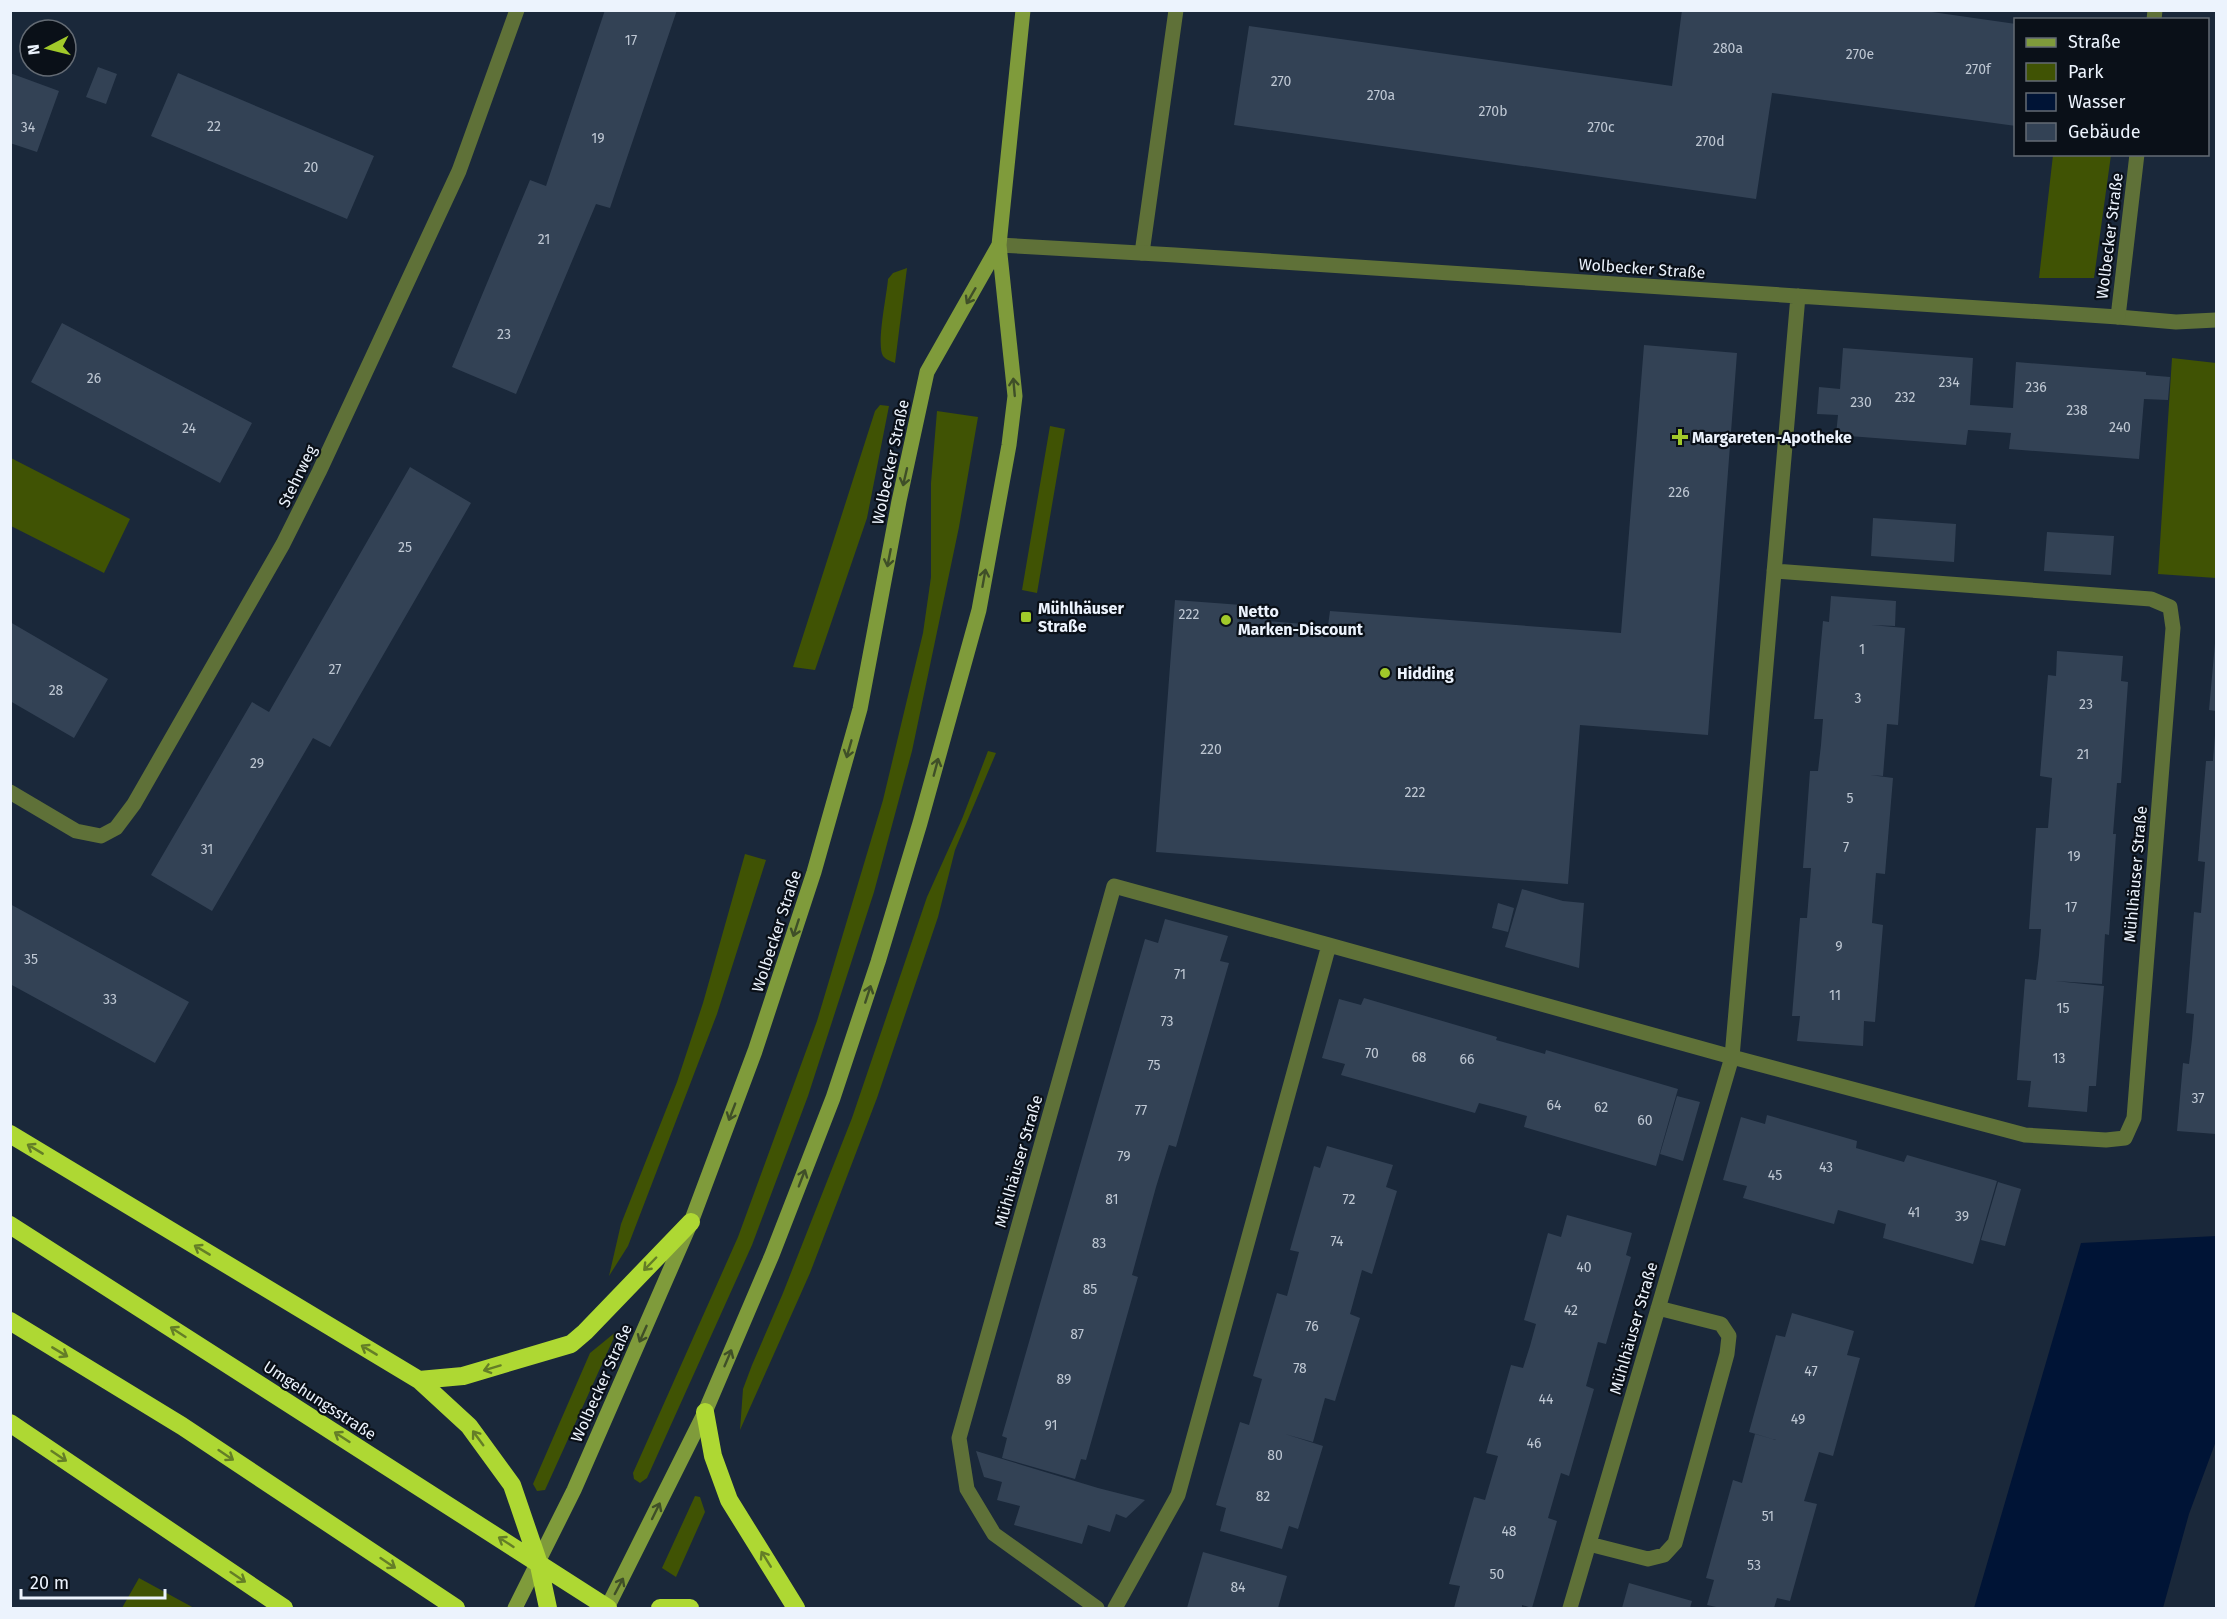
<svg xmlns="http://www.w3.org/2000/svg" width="2227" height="1619" viewBox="0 0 2227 1619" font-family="'Fira Sans',sans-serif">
	<rect width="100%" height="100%" fill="#1a283a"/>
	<!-- green -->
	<path fill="#405304" d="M2053,155H2111L2094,278H2039Z
		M907,268L895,363C891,361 886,360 883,356C876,345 887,294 888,279L893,273Z
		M2172,358L2216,363V578L2158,574Z
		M880,405L889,406L867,518L815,670L793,667L875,411Z
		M937,411L978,417L959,527L912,751L874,892L808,1096L752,1245L647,1478L640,1483L634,1479L633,1473L738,1237L817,1021L883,800L923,633L931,577V483Z
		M1050,426L1065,429L1037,593L1022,590Z
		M11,458L130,519L104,573L11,526Z
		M988,751L996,753L955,850L938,917L877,1098L810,1273L740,1430L743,1389L752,1365L783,1293L852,1118L927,897L962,819Z
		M745,854L766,860L717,1014L628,1246L609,1276L621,1224L677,1082L703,1003Z
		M617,1331L545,1490L537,1491L533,1484L590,1353Z
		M695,1496L700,1497L705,1512L676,1577L662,1568Z
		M139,1578L194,1608H122Z"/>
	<!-- water -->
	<path fill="#001436" d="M2216,1236V1441L2189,1514L2163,1608H1974L2081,1243Z"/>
	<!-- building -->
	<path fill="#334255" d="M605,10H677L610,208L596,204L516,394L452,367L530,180L546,186Z
		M1682,10H1918L2016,24V126L1772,93L1756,199L1234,125L1249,26L1672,86Z
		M98,67L117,74L106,104L86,97Z
		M10,73L59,91L37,152L10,143Z
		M178,73L374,156L347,219L151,136Z
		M62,323L252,423L220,483L31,382Z
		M1644,345L1737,353L1708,735L1580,725L1568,884L1156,852L1175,600L1268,607L1267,621L1328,626L1330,611L1621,633Z
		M1843,348L1973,358L1970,405L2013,408L2016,362L2146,372V375L2170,377L2168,400L2144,399L2139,459L2009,449L2011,433L1968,430L1966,445L1836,435L1838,415L1817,414L1819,387L1840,389Z
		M410,467L471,503L330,747L313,738L212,911L151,875L252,702L269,712Z
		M1873,518L1956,524L1954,562L1871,556Z
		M2047,532L2114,536L2111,575L2044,571Z
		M1831,596L1896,601L1895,626L1871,625L1905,628L1898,725L1887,724L1883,776L1870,775L1893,778L1885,874L1876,873L1872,923L1883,925L1875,1022L1864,1021L1863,1046L1797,1041L1800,1016H1792L1800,918H1807L1811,868H1803L1810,771H1818L1821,745L1823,719H1814L1823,621L1829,622Z
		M10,622L108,679L74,738L10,701Z
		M2215,643H2216V711L2209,710Z
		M2057,651L2123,656L2121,681L2128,682L2121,783H2117L2113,834H2116L2109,935L2105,934L2102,984L2055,981L2104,986L2096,1086H2089L2087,1112L2028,1107L2031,1081L2017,1080L2025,979L2036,980L2039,955L2041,929H2029L2036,828H2048L2052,778L2040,776L2048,675L2056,676Z
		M2215,735H2216V1134L2177,1131L2183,1063L2189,1064L2192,1039L2194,1014L2186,1013L2194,912L2201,913L2205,862L2198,861L2206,761H2213Z
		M1522,889L1563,901L1584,903L1579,968L1505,947Z
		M1498,903L1514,908L1508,932L1492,928Z
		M10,904L189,1002L155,1063L10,984Z
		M1165,919L1228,936L1220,961L1229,963L1176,1147L1169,1145L1156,1187L1132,1275L1138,1277L1086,1460L1081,1459L1075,1479L1002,1458L1007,1438L1002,1436L1145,939L1158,943Z
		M1364,998L1497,1037L1496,1040L1521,1047L1545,1054L1546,1050L1678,1089L1656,1166L1524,1127L1527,1116L1502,1109L1479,1103L1475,1113L1341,1075L1345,1064L1322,1058L1339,999L1361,1005Z
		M1677,1096L1700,1102L1683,1161L1660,1154Z
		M1767,1115L1857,1141L1856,1148L1904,1162L1907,1155L1997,1181L1973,1264L1883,1238L1886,1224L1838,1210L1834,1224L1743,1198L1747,1186L1723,1180L1741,1117L1765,1124Z
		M1327,1146L1393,1165L1386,1187L1397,1191L1372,1274L1362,1270L1350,1314L1360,1318L1335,1401L1325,1398L1313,1442L1285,1434L1323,1446L1298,1529L1289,1526L1282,1549L1220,1531L1226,1508L1216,1505L1240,1422L1249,1425L1262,1379L1253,1376L1277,1293L1287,1296L1299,1252L1290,1250L1314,1166L1320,1168Z
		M1998,1182L2021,1189L2005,1246L1981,1240Z
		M1567,1215L1632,1233L1626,1255L1631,1257L1606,1344L1598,1342L1586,1386L1594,1389L1569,1476L1561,1473L1548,1518L1557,1521L1532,1608L1522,1605V1608H1454L1460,1586L1449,1584L1474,1497L1485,1500L1498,1456L1486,1453L1511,1365L1523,1368L1530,1346L1536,1324L1524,1320L1548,1233L1561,1237Z
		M1792,1313L1854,1331L1847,1355L1860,1358L1833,1456L1819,1452L1804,1501L1817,1504L1790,1601L1777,1598L1774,1608H1721L1707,1605L1714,1580L1706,1578L1733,1480L1742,1483L1755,1434L1776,1440L1749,1432L1776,1335L1785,1337Z
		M976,1451L1098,1488L1145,1500L1126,1518L1116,1514L1110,1532L1088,1525L1082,1544L1014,1525L1020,1506L997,1500L1002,1482L984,1477Z
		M1203,1552L1287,1576L1278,1608H1187Z
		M1629,1583L1692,1601L1690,1608H1622Z"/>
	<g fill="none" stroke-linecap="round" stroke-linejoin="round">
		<!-- lane -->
		<path stroke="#5f7138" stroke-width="15" d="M1142,253L1176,10
			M2118,317L2176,322L2216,320"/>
		<!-- street -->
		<path stroke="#5f7138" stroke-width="15" d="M2154,20L2155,10
			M999,245L1175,255L2118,317L2137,154
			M10,792L76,831L101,836L116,828L134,804L283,544L319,472L459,171L517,10
			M1589,1544L1648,1559L1664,1555L1675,1543L1727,1354L1729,1336L1721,1324L1658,1308
			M1097,1608L994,1534L967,1489L959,1438L1114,886L1329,945
			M1115,1608L1178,1495L1329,945L1732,1057L1798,296
			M1570,1608L1732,1057L2025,1135L2106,1140L2125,1138L2134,1118L2173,628L2170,607L2151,599L1774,571"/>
		<!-- secondary -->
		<path stroke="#7f9b3b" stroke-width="15" d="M515,1608L574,1490L691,1222L755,1051L814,872L860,709L899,501L927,372L999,245
			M607,1608L705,1412L772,1255L833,1098L878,962L920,823L979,610L1009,445L1015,396L999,245L1023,10"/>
		<!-- highway -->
		<path stroke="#aed833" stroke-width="18" d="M10,1134L419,1380L469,1426L512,1485L538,1561L548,1608
			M10,1225L608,1608
			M10,1321L182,1426L456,1608
			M419,1380L463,1376L571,1344L585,1332L691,1222
			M705,1412L713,1456L729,1500L796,1608
			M10,1423L284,1608
			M660,1608H690"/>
	</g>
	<!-- one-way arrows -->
	<defs><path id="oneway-shaft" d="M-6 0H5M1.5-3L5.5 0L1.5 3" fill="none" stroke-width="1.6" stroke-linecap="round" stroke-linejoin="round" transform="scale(1.5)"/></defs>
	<g stroke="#3f4f28">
		<use href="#oneway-shaft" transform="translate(971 296) rotate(120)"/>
		<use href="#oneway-shaft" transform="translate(1014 387) rotate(-95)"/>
		<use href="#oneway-shaft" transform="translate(905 477) rotate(103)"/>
		<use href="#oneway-shaft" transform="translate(889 558) rotate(101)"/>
		<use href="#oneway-shaft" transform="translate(984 578) rotate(-80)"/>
		<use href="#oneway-shaft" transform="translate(849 749) rotate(106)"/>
		<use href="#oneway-shaft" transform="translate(936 767) rotate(-75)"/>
		<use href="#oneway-shaft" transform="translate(796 928) rotate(108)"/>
		<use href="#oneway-shaft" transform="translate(868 994) rotate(-72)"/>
		<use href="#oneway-shaft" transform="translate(732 1112) rotate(111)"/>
		<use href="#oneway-shaft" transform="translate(802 1178) rotate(-69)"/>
		<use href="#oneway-shaft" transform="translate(643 1334) rotate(114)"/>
		<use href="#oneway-shaft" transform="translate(728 1358) rotate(-67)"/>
		<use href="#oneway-shaft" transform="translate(656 1511) rotate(-64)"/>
		<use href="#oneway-shaft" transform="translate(619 1586) rotate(-62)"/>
	</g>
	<g stroke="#647e27">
		<use href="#oneway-shaft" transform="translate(35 1149) rotate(-149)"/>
		<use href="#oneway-shaft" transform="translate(202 1250) rotate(-149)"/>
		<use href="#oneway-shaft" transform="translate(650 1264) rotate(134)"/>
		<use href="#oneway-shaft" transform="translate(178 1332) rotate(-147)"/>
		<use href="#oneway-shaft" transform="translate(369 1350) rotate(-149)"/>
		<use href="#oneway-shaft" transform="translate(60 1352) rotate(31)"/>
		<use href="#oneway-shaft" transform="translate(492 1368) rotate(163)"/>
		<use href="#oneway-shaft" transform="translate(342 1437) rotate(-147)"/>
		<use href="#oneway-shaft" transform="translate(478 1438) rotate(-126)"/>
		<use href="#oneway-shaft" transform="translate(226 1455) rotate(34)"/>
		<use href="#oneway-shaft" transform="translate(59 1456) rotate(34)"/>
		<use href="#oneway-shaft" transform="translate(506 1542) rotate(-147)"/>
		<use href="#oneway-shaft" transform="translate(766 1559) rotate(-122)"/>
		<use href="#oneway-shaft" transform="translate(388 1563) rotate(34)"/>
		<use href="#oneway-shaft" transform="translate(238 1577) rotate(34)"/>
	</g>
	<!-- markers -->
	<g fill="#a1c92a" stroke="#0a1018" stroke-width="2">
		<path d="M1677 428h6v6h6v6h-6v6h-6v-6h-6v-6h6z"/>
		<rect x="1020" y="611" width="12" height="12" rx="3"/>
		<circle cx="1226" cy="620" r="6"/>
		<circle cx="1385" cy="673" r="6"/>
	</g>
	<g text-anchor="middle" stroke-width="4.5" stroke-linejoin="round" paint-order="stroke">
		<!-- number labels -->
		<g font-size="14" fill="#bec7d3">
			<text x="631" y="45">17</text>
			<text x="1728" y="53">280a</text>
			<text x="1860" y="59">270e</text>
			<text x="1978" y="74">270f</text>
			<text x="1281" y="86">270</text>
			<text x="1381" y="100">270a</text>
			<text x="1493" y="116">270b</text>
			<text x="214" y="131">22</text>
			<text x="28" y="132">34</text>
			<text x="1601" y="132">270c</text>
			<text x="598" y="143">19</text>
			<text x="1710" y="146">270d</text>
			<text x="311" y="172">20</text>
			<text x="544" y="244">21</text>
			<text x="504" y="339">23</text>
			<text x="94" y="383">26</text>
			<text x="1949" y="387">234</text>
			<text x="2036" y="392">236</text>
			<text x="1905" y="402">232</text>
			<text x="1861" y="407">230</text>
			<text x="2077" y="415">238</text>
			<text x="2120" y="432">240</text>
			<text x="189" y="433">24</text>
			<text x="1679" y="497">226</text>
			<text x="405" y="552">25</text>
			<text x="1189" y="619">222</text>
			<text x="1862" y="654">1</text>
			<text x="335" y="674">27</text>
			<text x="56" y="695">28</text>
			<text x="1858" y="703">3</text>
			<text x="2086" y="709">23</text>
			<text x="1211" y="754">220</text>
			<text x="2083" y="759">21</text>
			<text x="257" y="768">29</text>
			<text x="1415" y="797">222</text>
			<text x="1850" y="803">5</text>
			<text x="1846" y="852">7</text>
			<text x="207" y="854">31</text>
			<text x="2074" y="861">19</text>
			<text x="2071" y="912">17</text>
			<text x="1839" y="951">9</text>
			<text x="31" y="964">35</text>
			<text x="1180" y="979">71</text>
			<text x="1835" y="1000">11</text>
			<text x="110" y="1004">33</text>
			<text x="2063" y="1013">15</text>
			<text x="1167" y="1026">73</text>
			<text x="1372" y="1058">70</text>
			<text x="1419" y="1062">68</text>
			<text x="2059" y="1063">13</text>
			<text x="1467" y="1064">66</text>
			<text x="1154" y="1070">75</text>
			<text x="2198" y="1103">37</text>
			<text x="1554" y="1110">64</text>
			<text x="1601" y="1112">62</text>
			<text x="1141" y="1115">77</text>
			<text x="1645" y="1125">60</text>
			<text x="1124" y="1161">79</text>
			<text x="1826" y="1172">43</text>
			<text x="1775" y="1180">45</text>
			<text x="1112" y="1204">81</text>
			<text x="1349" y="1204">72</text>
			<text x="1914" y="1217">41</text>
			<text x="1962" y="1221">39</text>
			<text x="1337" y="1246">74</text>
			<text x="1099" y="1248">83</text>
			<text x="1584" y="1272">40</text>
			<text x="1090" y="1294">85</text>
			<text x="1571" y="1315">42</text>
			<text x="1312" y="1331">76</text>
			<text x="1077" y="1339">87</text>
			<text x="1300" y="1373">78</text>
			<text x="1811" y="1376">47</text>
			<text x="1064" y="1384">89</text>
			<text x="1546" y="1404">44</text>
			<text x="1798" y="1424">49</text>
			<text x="1051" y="1430">91</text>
			<text x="1534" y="1448">46</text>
			<text x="1275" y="1460">80</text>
			<text x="1263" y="1501">82</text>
			<text x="1768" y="1521">51</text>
			<text x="1509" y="1536">48</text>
			<text x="1754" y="1570">53</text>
			<text x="1497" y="1579">50</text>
			<text x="1238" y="1592">84</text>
		</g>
		<!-- street labels -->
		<g font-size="16" fill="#ecf3fd" stroke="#0a1018">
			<text transform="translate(2109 236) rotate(-83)" y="6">Wolbecker Straße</text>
			<text transform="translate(1642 268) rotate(4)" y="6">Wolbecker Straße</text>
			<text transform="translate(890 462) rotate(-78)" y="6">Wolbecker Straße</text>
			<text transform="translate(297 476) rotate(-64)" y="6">Stehrweg</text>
			<text transform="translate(2135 874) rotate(-85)" y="6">Mühlhäuser Straße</text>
			<text transform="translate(776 931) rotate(-72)" y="6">Wolbecker Straße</text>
			<text transform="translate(1018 1161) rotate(-74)" y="6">Mühlhäuser Straße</text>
			<text transform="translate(1633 1328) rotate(-74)" y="6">Mühlhäuser Straße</text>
			<text transform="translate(601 1383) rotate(-66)" y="6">Wolbecker Straße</text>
			<text transform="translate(320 1400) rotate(33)" y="6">Umgehungsstraße</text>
		</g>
		<!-- poi labels -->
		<g font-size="16" font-weight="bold" fill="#ecf3fd" stroke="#0a1018" text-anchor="start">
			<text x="1692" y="443">Margareten-Apotheke</text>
			<text x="1038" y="614">Mühlhäuser<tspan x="1038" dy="18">Straße</tspan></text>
			<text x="1238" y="617">Netto<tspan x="1238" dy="18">Marken-Discount</tspan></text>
			<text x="1397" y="679">Hidding</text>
		</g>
	</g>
	<!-- border -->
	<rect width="2227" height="1619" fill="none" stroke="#ecf3fd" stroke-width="24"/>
	<!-- legend -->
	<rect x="2014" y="18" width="195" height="138" fill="#0a1018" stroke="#646b74" stroke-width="1.5"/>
	<rect x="2026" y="38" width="30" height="9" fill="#7f9b3b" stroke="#646b74" stroke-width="1.5"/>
	<text x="2068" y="48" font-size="18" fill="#ecf3fd">Straße</text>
	<rect x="2026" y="63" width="30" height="18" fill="#405304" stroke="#646b74" stroke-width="1.5"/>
	<text x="2068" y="78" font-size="18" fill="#ecf3fd">Park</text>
	<rect x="2026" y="93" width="30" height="18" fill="#001436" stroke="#646b74" stroke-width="1.5"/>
	<text x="2068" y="108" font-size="18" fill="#ecf3fd">Wasser</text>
	<rect x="2026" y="123" width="30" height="18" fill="#334255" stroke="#646b74" stroke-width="1.5"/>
	<text x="2068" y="138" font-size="18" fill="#ecf3fd">Gebäude</text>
	<!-- north arrow -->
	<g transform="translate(48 48) rotate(263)"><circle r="28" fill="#0a1018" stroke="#646b74" stroke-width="1.5"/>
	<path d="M0-4.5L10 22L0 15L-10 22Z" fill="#a1c92a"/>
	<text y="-9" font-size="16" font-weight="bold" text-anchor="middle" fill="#ecf3fd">N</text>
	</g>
	<!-- scale -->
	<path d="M21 1589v9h144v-9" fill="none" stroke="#ecf3fd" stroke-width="3"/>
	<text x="30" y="1589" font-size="18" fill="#ecf3fd" stroke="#0a1018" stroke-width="4.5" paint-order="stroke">20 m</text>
</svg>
